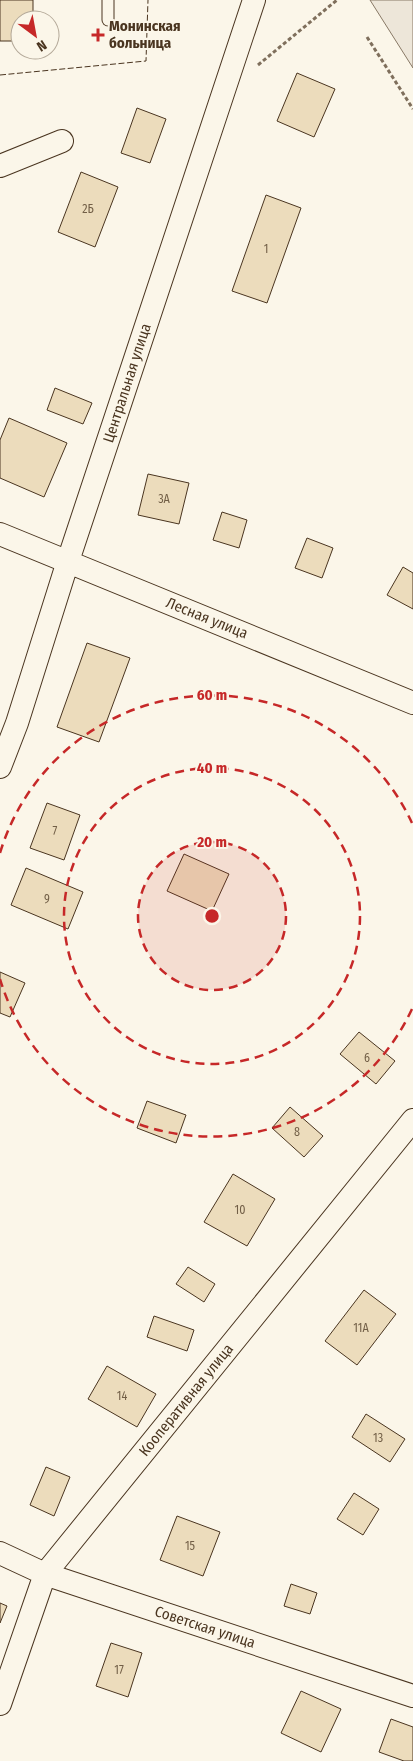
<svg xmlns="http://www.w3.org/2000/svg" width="413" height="1761" viewBox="0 0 413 1761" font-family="'Fira Sans Condensed',sans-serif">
	<rect width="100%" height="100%" fill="#fbf6e9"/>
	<!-- green -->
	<path fill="#ede6d9" stroke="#887966" d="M370,0H413V68Z"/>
	<!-- building -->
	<path fill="#ecdcbc" stroke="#4a3520" d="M0,0H33V20H20V41H0Z
		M297,73L335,89L314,137L277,121Z
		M137,108L166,119L150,163L121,153Z
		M81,172L118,187L95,247L58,232Z
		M266,195L301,208L267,303L232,291Z
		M55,388L92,403L83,424L47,410Z
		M9,418L67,443L44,497L0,478V440Z
		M148,474L189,483L179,524L138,515Z
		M222,512L247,520L239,548L213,540Z
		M307,538L333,548L322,578L295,568Z
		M403,567L413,573V609L387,595Z
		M87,643L130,658L99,742L57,727Z
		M47,803L80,815L64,860L30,848Z
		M184,854L229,874L212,911L167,891Z
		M26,868L83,892L68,929L11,905Z
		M0,972L25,983L10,1017L0,1013Z
		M359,1032L395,1061L376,1084L340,1054Z
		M147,1101L186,1115L176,1143L137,1128Z
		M290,1107L323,1136L304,1157L272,1128Z
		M233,1174L275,1199L247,1246L204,1222Z
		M188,1267L215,1284L204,1302L176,1284Z
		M364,1290L396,1314L357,1365L325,1341Z
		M154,1316L194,1330L187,1351L147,1337Z
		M107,1366L156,1394L137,1427L88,1399Z
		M366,1414L405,1439L390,1462L352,1437Z
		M46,1467L70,1477L54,1516L30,1505Z
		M354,1493L379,1509L363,1535L337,1519Z
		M177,1516L220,1532L203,1576L160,1560Z
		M291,1584L317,1593L310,1614L284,1606Z
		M0,1603L7,1606L0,1623Z
		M111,1643L142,1653L128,1697L96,1686Z
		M301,1691L341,1709L321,1752L281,1733Z
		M391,1719L413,1727V1761H404L379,1752Z"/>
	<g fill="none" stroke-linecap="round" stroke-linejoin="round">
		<!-- lane casing -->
		<g stroke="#4a3520" stroke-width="13">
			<path id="lane" d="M108,20V0"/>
		</g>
		<!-- street casing -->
		<g stroke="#4a3520" stroke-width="24">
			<path id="street" d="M0,166L62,141
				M0,534L413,703
				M0,767L17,723L68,561L254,0
				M0,1553L45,1574L413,1696
				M0,1704L45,1574L413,1120"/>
		</g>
		<!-- path -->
		<path stroke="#7f6f5c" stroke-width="3" stroke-dasharray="4 2.5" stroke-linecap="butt" d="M367,37L413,109
			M258,65L337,0"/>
		<!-- lane -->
		<use href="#lane" stroke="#fbf6e9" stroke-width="11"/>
		<!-- street -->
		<use href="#street" stroke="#fbf6e9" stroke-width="22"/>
		<!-- fence -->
		<path stroke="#4a3520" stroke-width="1" stroke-dasharray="6 2.5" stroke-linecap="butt" d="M0,75L146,61L148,0"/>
	</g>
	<!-- distance rings -->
	<circle cx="212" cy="916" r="74" fill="#c62828" fill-opacity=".12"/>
	<g fill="none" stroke="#c62828" stroke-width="2.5" stroke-dasharray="9 6">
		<circle cx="212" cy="916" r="74"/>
		<circle cx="212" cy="916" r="148"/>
		<path d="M412 1009A221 221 0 0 1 0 979M0 853A221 221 0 0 1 412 823"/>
	</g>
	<!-- markers -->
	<path fill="#c62828" stroke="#fbf6e9" stroke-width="2" d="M95.5 27.5h5v5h5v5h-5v5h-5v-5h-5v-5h5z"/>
	<g text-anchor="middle" stroke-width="4" stroke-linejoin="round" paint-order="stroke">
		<!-- number labels -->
		<g font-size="12" fill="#725f47">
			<text x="88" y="213">2Б</text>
			<text x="266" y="253">1</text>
			<text x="164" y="503">3А</text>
			<text x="55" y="835">7</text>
			<text x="47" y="903">9</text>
			<text x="367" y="1062">6</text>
			<text x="297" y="1136">8</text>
			<text x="240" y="1214">10</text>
			<text x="361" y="1332">11А</text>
			<text x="122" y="1400">14</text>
			<text x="378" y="1442">13</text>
			<text x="190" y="1550">15</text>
			<text x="119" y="1674">17</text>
		</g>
		<!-- poi labels -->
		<g font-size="15" font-weight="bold" fill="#4a3520" stroke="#fbf6e9" text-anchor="start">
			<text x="109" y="31">Монинская<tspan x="109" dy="17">больница</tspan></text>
		</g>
		<!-- street labels -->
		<g font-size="15" fill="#4a3520" stroke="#fbf6e9">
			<text transform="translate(127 383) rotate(-72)" y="5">Центральная улица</text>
			<text transform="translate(207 618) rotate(22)" y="5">Лесная улица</text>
			<text transform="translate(186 1400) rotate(-51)" y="5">Кооперативная улица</text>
			<text transform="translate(205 1627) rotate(18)" y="5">Советская улица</text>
		</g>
	</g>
	<circle cx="212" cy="916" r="8" fill="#c62828" stroke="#fbf6e9" stroke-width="2.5"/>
	<g font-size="15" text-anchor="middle" font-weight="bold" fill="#c62828" stroke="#fbf6e9" stroke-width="4" stroke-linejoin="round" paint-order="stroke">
		<text x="212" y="700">60 m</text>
		<text x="212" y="773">40 m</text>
		<text x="212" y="847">20 m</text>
	</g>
	<!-- north arrow -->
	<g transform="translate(35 35) rotate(148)"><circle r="24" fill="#fbf6e9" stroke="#b4a999"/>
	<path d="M0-4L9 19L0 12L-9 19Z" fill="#c62828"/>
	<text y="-8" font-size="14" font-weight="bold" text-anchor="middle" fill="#4a3520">N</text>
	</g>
</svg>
